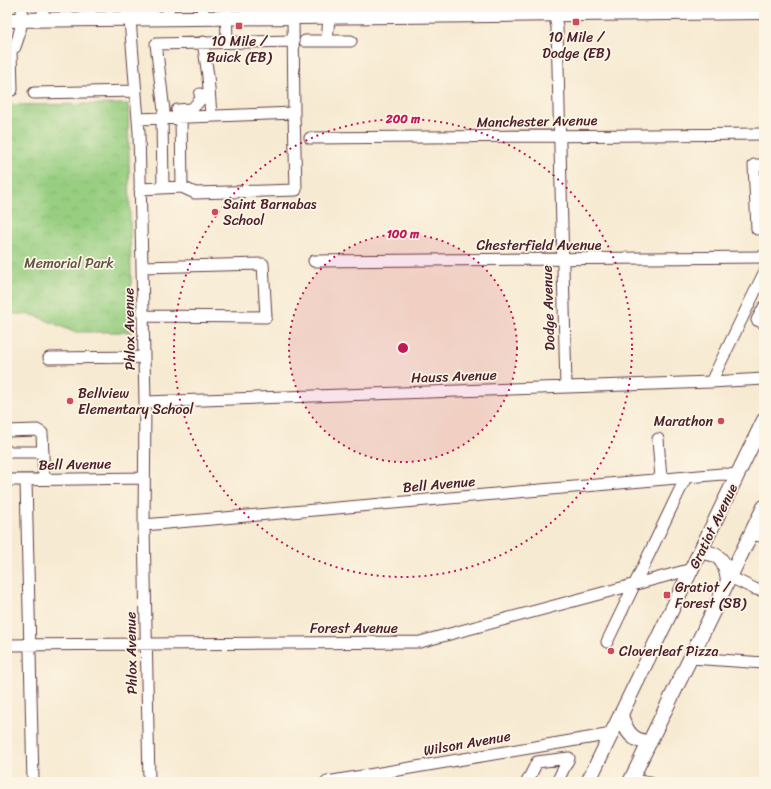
<svg xmlns="http://www.w3.org/2000/svg" width="771" height="789" viewBox="0 0 771 789" font-family="Sriracha,sans-serif">
	<defs>
		<pattern id="park-crowns" width="20" height="18" patternUnits="userSpaceOnUse"><rect width="20" height="18" fill="#97ce80"/><path d="M2 6a3 3 0 1 1 6 0M12 15a3 3 0 1 1 6 0" fill="none" stroke="#84b06f"/></pattern>
	</defs>
	<rect width="100%" height="100%" fill="#fcf5e5"/>
	<filter id="ink" filterUnits="userSpaceOnUse"><feTurbulence type="fractalNoise" baseFrequency=".025" numOctaves="2"/><feDisplacementMap in="SourceGraphic" scale="8" xChannelSelector="R" yChannelSelector="G"/><feConvolveMatrix kernelMatrix="1 2 1 2 8 2 1 2 1" color-interpolation-filters="sRGB"/></filter>
	<filter id="wash" filterUnits="userSpaceOnUse"><feTurbulence type="fractalNoise" baseFrequency=".012" numOctaves="4" result="noise"/><feDisplacementMap in="SourceGraphic" scale="16" xChannelSelector="R" yChannelSelector="G"/><feGaussianBlur stdDeviation="0.9" result="paint"/><feColorMatrix in="noise" values="0 0 0 0 0 0 0 0 0 0 0 0 0 0 0 0 0 1.4 0 .05"/><feComposite in="paint" operator="in"/></filter>
	<g filter="url(#wash)">
		<rect width="100%" height="100%" fill="#f7ead2"/>
		<!-- park -->
		<path fill="url(#park-crowns)" stroke="#707656" d="M128,104L132,332H74L34,315L7,313V105Z"/>
	</g>
	<g filter="url(#ink)">
		<g fill="none" stroke-linecap="round" stroke-linejoin="round">
			<!-- minor casing -->
			<g stroke="#643d44" stroke-width="13">
				<path id="minor" d="M43,7V19
					M90,7V19
					M129,7L139,132L145,402L144,525L149,782
					M150,7V19
					M168,7L169,19
					M226,7L227,41
					M553,7L557,27L566,387
					M202,19L203,7
					M305,41H351
					M327,41L330,7
					M203,42L208,76L211,115
					M7,50L15,47C20,34 23,21 22,7
					M11,50L12,90
					M34,93L136,91
					M177,110L192,109L201,99L200,94
					M181,117L182,187
					M138,119L294,113L293,17
					M310,138L764,134
					M764,165H754L757,229L764,228
					M163,188L162,118L164,111L156,44L293,41
					M140,189L182,187L195,193L296,190L294,113
					M314,261L764,257
					M142,267L263,264L266,317L143,316
					M764,307L757,320L764,323
					M49,358L144,357
					M711,382L764,273
					M145,402L711,382L764,379
					M7,431L37,430L42,433L44,479
					M658,439L661,479
					M7,452H43
					M7,480L144,478
					M26,480L33,782
					M144,525L722,474L737,475
					M751,535L764,536
					M730,577L755,589L764,591
					M607,642L686,477
					M7,645L420,642L692,569
					M691,658L764,663
					M631,781L650,782
					M327,782L612,734
					M527,782L537,762L569,758L557,782"/>
			</g>
			<!-- major casing -->
			<g stroke="#643d44" stroke-width="16">
				<path id="major" d="M7,20L764,12
					M700,553C719,551 726,563 728,580
					M621,715C626,731 632,742 650,742
					M588,782L764,420
					M630,782L764,507"/>
			</g>
			<!-- minor -->
			<use href="#minor" stroke="#fff" stroke-width="11"/>
			<!-- major -->
			<use href="#major" stroke="#fff" stroke-width="14"/>
		</g>
	</g>
	<!-- distance rings -->
	<circle cx="403" cy="348" r="114" fill="#c2185b" fill-opacity=".12"/>
	<g fill="none" stroke="#c2185b" stroke-width="2" stroke-dasharray="2 4">
		<circle cx="403" cy="348" r="114"/>
		<circle cx="403" cy="348" r="229"/>
	</g>
	<!-- markers -->
	<g fill="#d1495b" stroke="#fcf5e5" stroke-width="1.5">
		<rect x="572" y="18" width="8" height="8" rx="2"/>
		<rect x="235" y="22" width="8" height="8" rx="2"/>
		<circle cx="215" cy="212" r="4"/>
		<circle cx="70" cy="401" r="4"/>
		<circle cx="721" cy="421" r="4"/>
		<rect x="663" y="591" width="8" height="8" rx="2"/>
		<circle cx="611" cy="651" r="4"/>
	</g>
	<g text-anchor="middle" stroke-width="3.5" stroke-linejoin="round" paint-order="stroke">
		<!-- poi labels -->
		<g font-size="14" fill="#4a1f2b" stroke="#fcf5e5" text-anchor="start">
			<text x="576" y="42" text-anchor="middle">10 Mile /<tspan x="576" dy="16">Dodge (EB)</tspan></text>
			<text x="239" y="46" text-anchor="middle">10 Mile /<tspan x="239" dy="16">Buick (EB)</tspan></text>
			<text x="223" y="209">Saint Barnabas<tspan x="223" dy="16">School</tspan></text>
			<text x="78" y="398">Bellview<tspan x="78" dy="16">Elementary School</tspan></text>
			<text x="713" y="426" text-anchor="end">Marathon</text>
			<text x="675" y="592">Gratiot /<tspan x="675" dy="16">Forest (SB)</tspan></text>
			<text x="619" y="656">Cloverleaf Pizza</text>
		</g>
		<!-- street labels -->
		<g font-size="14" fill="#4a1f2b" stroke="#fcf5e5">
			<text transform="translate(537 121) rotate(-1)" y="5">Manchester Avenue</text>
			<text x="539" y="250">Chesterfield Avenue</text>
			<text transform="translate(548 308) rotate(-92)" y="5">Dodge Avenue</text>
			<text transform="translate(129 329) rotate(-91)" y="5">Phlox Avenue</text>
			<text transform="translate(454 376) rotate(-2)" y="5">Hauss Avenue</text>
			<text transform="translate(75 464) rotate(-1)" y="5">Bell Avenue</text>
			<text transform="translate(439 484) rotate(-5)" y="5">Bell Avenue</text>
			<text transform="translate(713 526) rotate(-64)" y="5">Gratiot Avenue</text>
			<text x="354" y="633">Forest Avenue</text>
			<text transform="translate(131 653) rotate(-91)" y="5">Phlox Avenue</text>
			<text transform="translate(467 743) rotate(-10)" y="5">Wilson Avenue</text>
		</g>
		<!-- park labels -->
		<g font-size="14" fill="#615444" stroke="#fcf5e5">
			<text x="69" y="268">Memorial Park</text>
		</g>
	</g>
	<circle cx="403" cy="348" r="6" fill="#c2185b" stroke="#fcf5e5" stroke-width="2"/>
	<g font-size="12" text-anchor="middle" font-weight="bold" fill="#c2185b" stroke="#fcf5e5" stroke-width="3.5" stroke-linejoin="round" paint-order="stroke">
		<text x="403" y="123">200 m</text>
		<text x="403" y="238">100 m</text>
	</g>
	<!-- margin -->
	<rect width="771" height="789" fill="none" stroke="#fcf5e5" stroke-width="24"/>
</svg>
